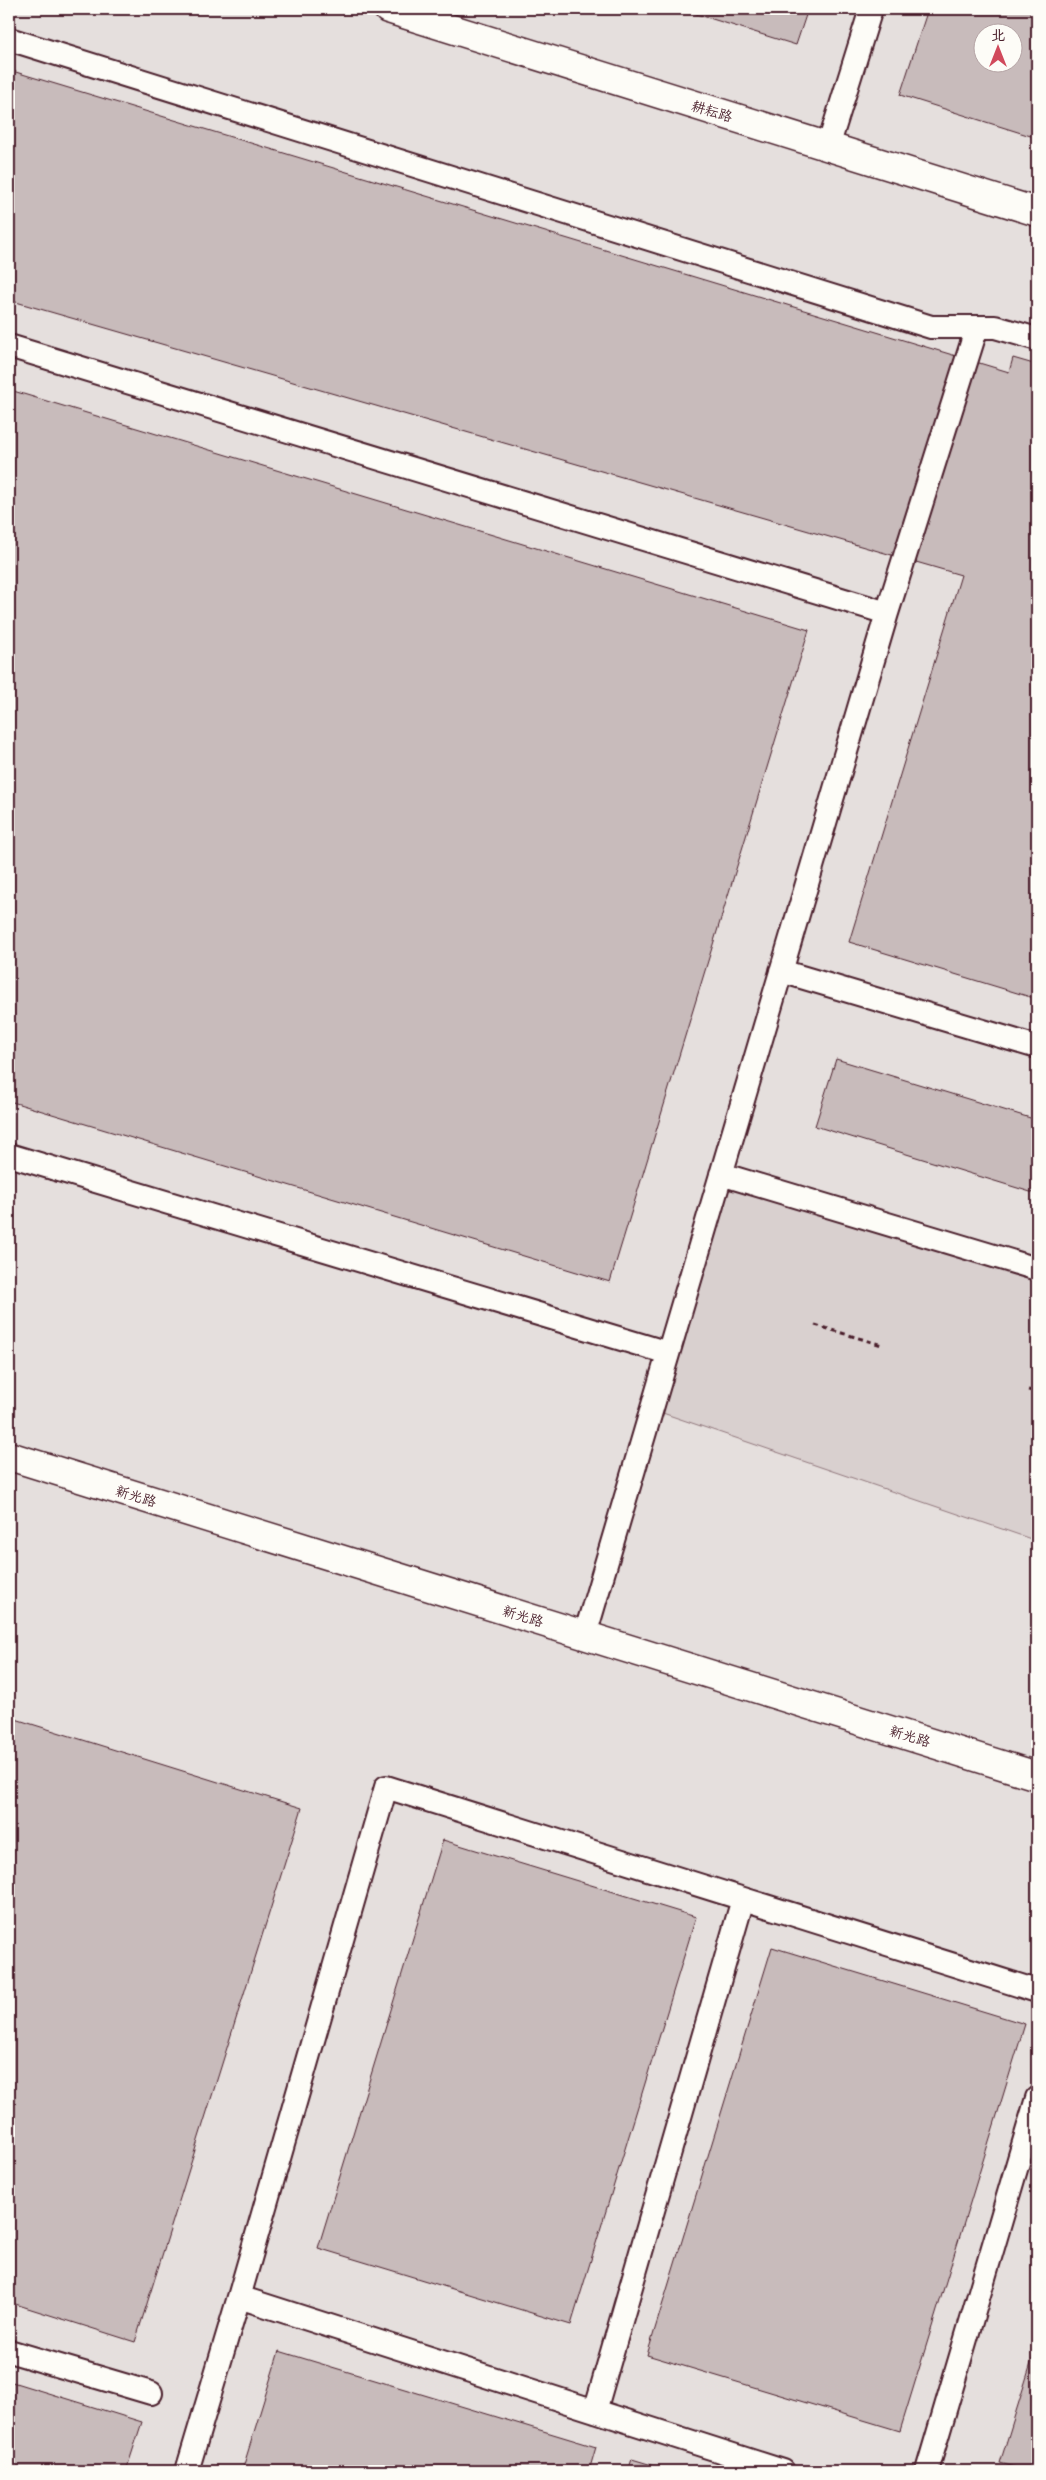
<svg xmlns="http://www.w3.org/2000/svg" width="1046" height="2480" viewBox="0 0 1046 2480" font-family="Kalam,'LXGW WenKai TC',sans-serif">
	<rect width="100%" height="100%" fill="#f2efeb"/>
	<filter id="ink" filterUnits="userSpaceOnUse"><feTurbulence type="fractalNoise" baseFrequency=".02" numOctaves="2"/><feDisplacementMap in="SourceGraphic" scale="10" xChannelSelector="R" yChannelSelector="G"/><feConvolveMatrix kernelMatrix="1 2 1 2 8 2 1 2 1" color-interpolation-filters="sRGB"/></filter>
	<g filter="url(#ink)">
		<!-- built -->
		<path fill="#e5dfdd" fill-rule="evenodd" d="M9,9H1037V2471H9ZM984,32H1014V62H984Z"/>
		<!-- green -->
		<path fill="#d9d0cf" stroke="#92787d" d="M721,1174L1037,1269V1541L651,1409Z"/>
		<!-- building -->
		<path fill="#c8bbbb" stroke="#4a1f2b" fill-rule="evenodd" d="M680,9H808L796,45Z
			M928,9H1037V138L900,95ZM984,32H1014V62H984Z
			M9,70L1009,372L1013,358L1037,365V999L849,942L961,575L9,300Z
			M10,390L809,630L610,1282L9,1101Z
			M836,1059L1037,1120V1194L815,1126Z
			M9,1717L302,1808L135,2342L9,2302Z
			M443,1840L696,1917L571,2325L318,2248Z
			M772,1947L1025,2024L900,2431L647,2355Z
			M1037,2344V2471H1029L1000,2463Z
			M279,2351L596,2447L589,2471H242Z
			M9,2381L142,2422L126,2471H9Z
			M632,2459L672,2471H628Z"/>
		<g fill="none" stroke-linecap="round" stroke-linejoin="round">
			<!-- lane casing -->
			<g stroke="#4a1f2b" stroke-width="26">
				<path id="lane" d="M9,39L931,327H995L1037,339
					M828,147L871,9
					M9,346L887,613L585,1635
					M887,613L977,327
					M781,971L1037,1047
					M9,1155L668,1353
					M721,1174L1037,1269
					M239,2297L386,1787L1037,1991
					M9,2351L151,2393
					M595,2411L743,1899
					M187,2471L239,2297L783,2471
					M927,2471L1037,2098"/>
			</g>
			<!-- secondary casing -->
			<g stroke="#4a1f2b" stroke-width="31">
				<path id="secondary" d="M388,9L1037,212
					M9,1456L1037,1776"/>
			</g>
			<!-- path -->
			<path stroke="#4a1f2b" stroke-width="3" stroke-dasharray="5 4" stroke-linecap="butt" d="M815,1325L882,1345
				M1028,1390L1037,1392"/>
			<!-- lane -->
			<use href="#lane" stroke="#fdfcf7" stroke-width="22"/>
			<!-- secondary -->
			<use href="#secondary" stroke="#fdfcf7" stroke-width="28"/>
		</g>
	</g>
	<g text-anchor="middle" stroke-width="4.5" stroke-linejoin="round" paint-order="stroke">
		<!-- street labels -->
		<g font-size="14" fill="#4a1f2b" stroke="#fdfcf7">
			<text transform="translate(712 111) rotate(17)" y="5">耕耘路</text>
			<text transform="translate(136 1496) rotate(17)" y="5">新光路</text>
			<text transform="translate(523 1616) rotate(17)" y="5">新光路</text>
			<text transform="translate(910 1736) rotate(17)" y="5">新光路</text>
		</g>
	</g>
	<!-- margin -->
	<rect width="1046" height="2480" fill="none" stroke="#fdfcf7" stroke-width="30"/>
	<rect x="15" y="15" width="1016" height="2450" fill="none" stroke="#4a1f2b" stroke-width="2" filter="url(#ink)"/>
	<!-- north arrow -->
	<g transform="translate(998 48)"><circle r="24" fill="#fdfcf7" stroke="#b5a4a5"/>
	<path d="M0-4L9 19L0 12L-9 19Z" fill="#d1495b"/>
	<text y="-8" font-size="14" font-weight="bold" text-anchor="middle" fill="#4a1f2b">北</text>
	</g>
</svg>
